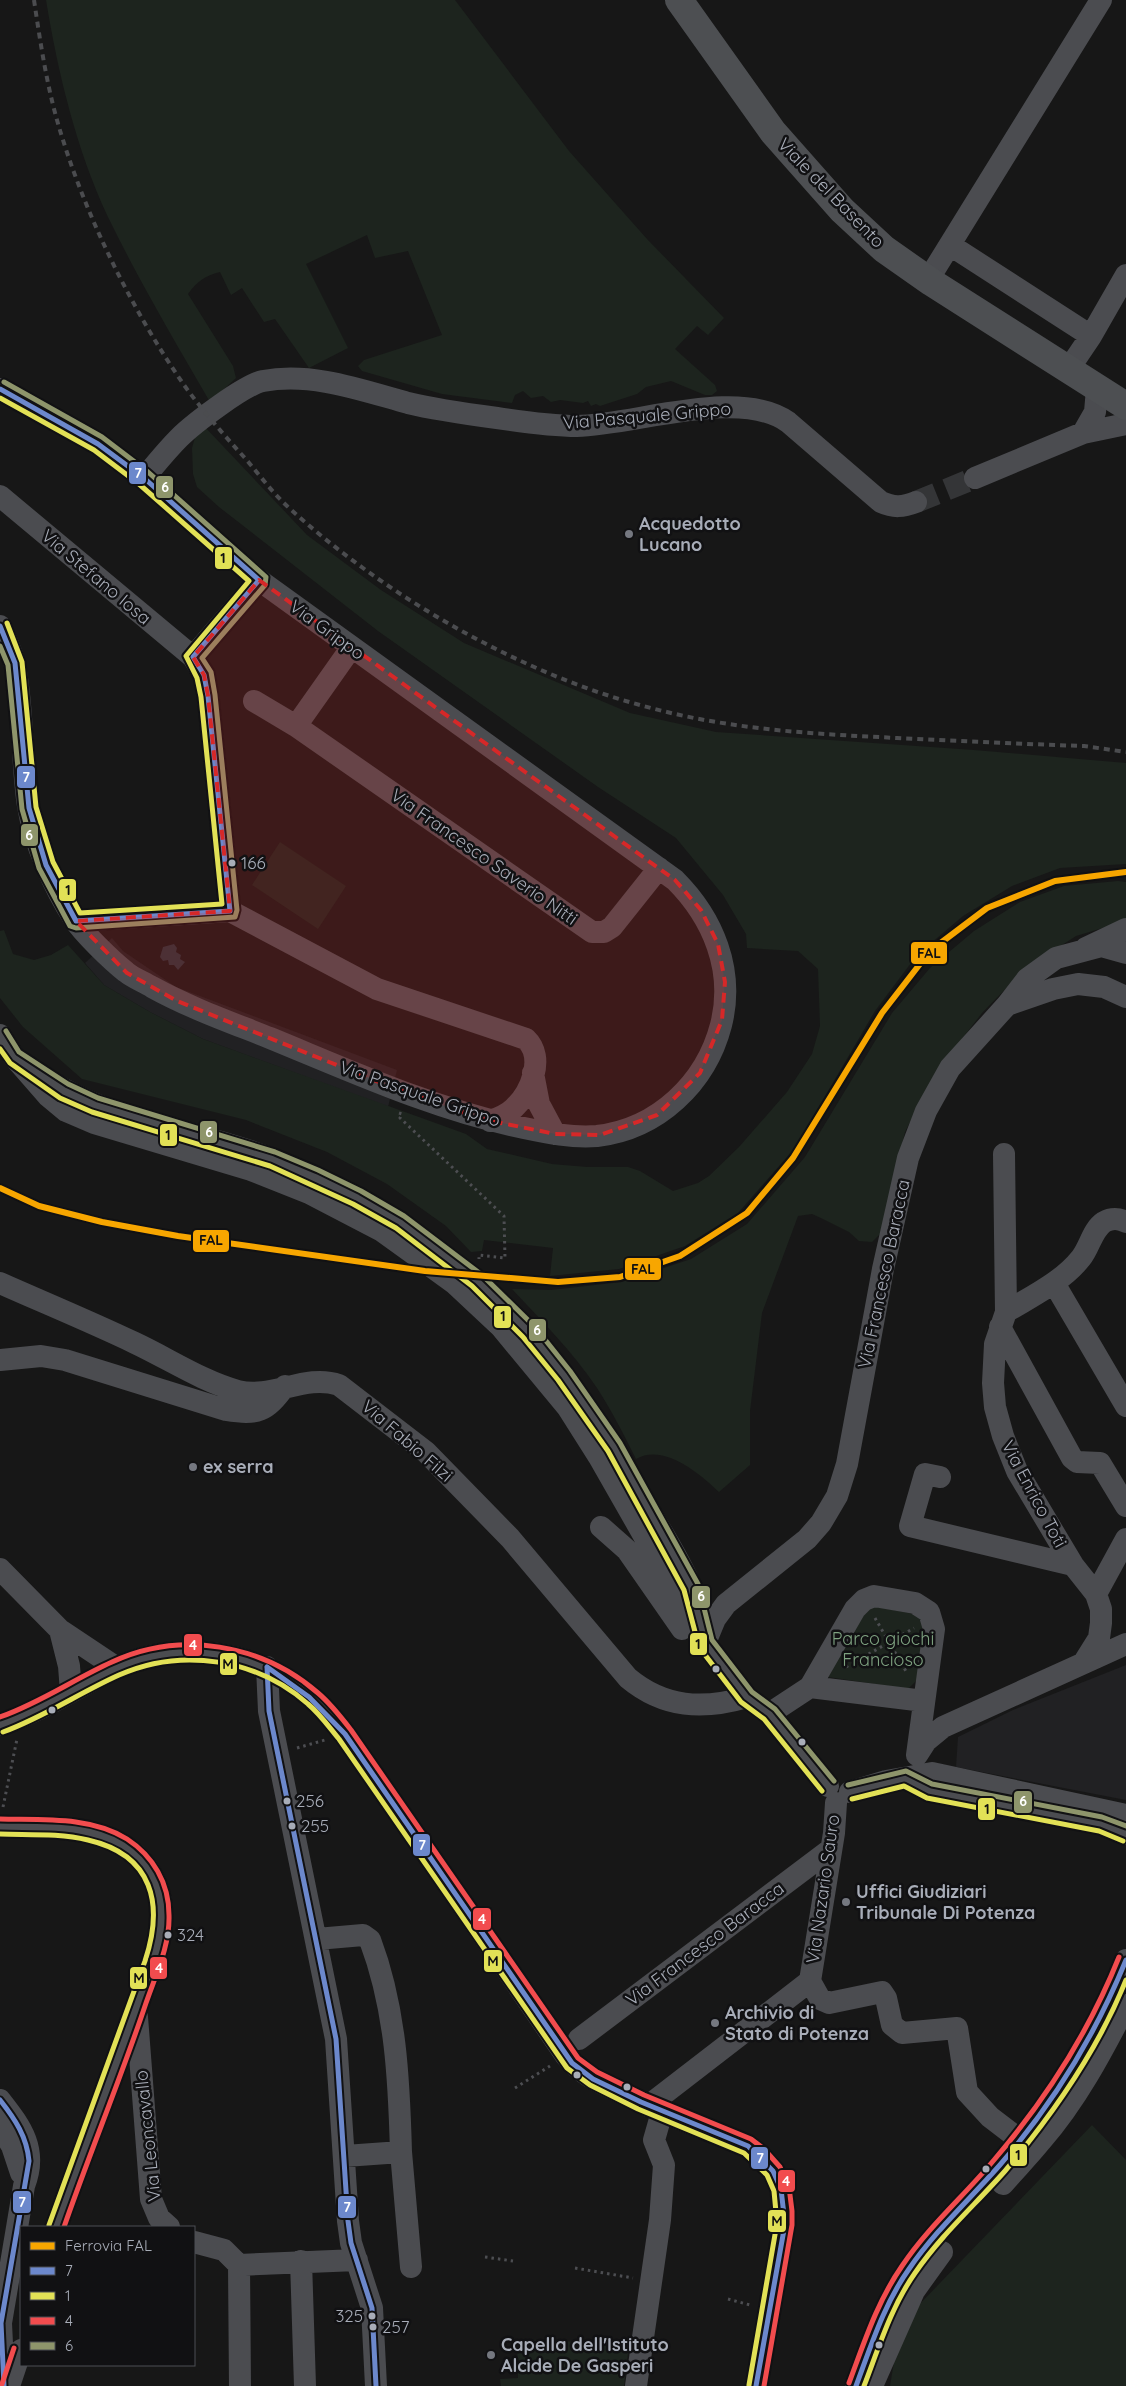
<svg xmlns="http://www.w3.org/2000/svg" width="1126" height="2386" viewBox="0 0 1126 2386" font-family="Quicksand,sans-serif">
	<rect width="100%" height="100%" fill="#171717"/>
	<!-- built -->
	<path fill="#212123" d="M112,938L123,951L176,987L397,1070L388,1107L203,1039L150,1012L104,985L85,963Z
		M1126,1665V1800L956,1767L958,1737L1013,1710Z"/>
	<!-- green -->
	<path fill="#1d241e" d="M46,0H455L569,151L647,239L724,318L708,335L697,326L675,349L715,385L717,391L712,395H705L671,381L646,387L637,394L600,406L596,404L591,406L588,401L583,403L560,400L551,402L543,396L531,398L523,391L515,395L512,403L442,394L362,371L358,366L364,360L442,335L408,251L375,258L367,235L306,264L348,348L309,368L275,319L264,322L242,288L231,295L220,272C205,276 197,281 188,294L233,366L236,378L210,402C174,340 138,279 107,215C76,148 58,73 46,0Z
		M204,426L307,535L381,590L464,643L630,713L716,732L974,750L1126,763V864L1060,868L1012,886L963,916L917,955L875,1011L794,1149L738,1213L685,1246L619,1269L550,1276L553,1248L484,1240L482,1251L471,1252L446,1226L387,1184L327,1152L246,1120L82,1079L23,1027L0,998V931L4,930L13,954L34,960L51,955L68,945L104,985L150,1012L203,1039L466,1134L487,1149L552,1164L587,1167H628L640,1171L673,1191L698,1183L709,1176L739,1147L787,1092L812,1054L820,1026L818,969L798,951L747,948L746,934L723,895L676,838L598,787L378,631L219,507L197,487L193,474L192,448L196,434Z
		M280,842L346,886L318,929L252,885Z
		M1118,881L1126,882V921L1076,936L1025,969L982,1013L934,1075L905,1132L881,1233L872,1242L859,1241L849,1232L823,1219L812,1214L798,1216L762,1313L750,1411V1465L719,1492C700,1474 664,1443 636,1459C624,1435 612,1411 597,1388C573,1352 541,1320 512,1289L551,1290L622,1282L691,1259L747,1224L805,1157L892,1013L930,968L974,931L1020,902L1064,886Z
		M873,1606L919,1615L924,1626L917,1680L908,1689L828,1677L863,1611Z
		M1092,2125L1126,2160V2386H890L897,2344L914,2310Z
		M517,2339L629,2344L624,2386H501L500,2379L518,2378Z"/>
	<!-- water -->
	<path fill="#2a3239" d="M174,944L177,948L176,952L181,955L180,959L185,962L178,970L174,965H169L168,960L163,961L160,957L163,947Z"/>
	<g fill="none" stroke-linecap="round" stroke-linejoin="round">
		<!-- minor-tunnel -->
		<path stroke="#343537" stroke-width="22" stroke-dasharray="22 11" stroke-linecap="butt" d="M916,502L975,478"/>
		<!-- path -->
		<path stroke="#4d4e52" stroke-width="3" stroke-dasharray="2.5 4" stroke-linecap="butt" d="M399,1113L402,1114L400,1118L504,1216L505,1258L479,1255V1259
			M875,1618L907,1673
			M846,1667L914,1628
			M297,1748L325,1740
			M3,1807L17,1739
			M515,2088L550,2066
			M485,2257L513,2261
			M575,2268L633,2278
			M728,2299L750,2305"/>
		<!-- minor -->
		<path stroke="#4b4c50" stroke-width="22" d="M950,245L1091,336L1068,370
			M928,280L1101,0
			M1091,336L1126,275
			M0,389L98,444L144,478L259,580L675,880C713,918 735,970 721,1025C706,1083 658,1129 597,1136C572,1138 548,1133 524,1128C436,1110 353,1072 270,1038C230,1022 190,1008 152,987C144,982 133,978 126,972C112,961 83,933 74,919C54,888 34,843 28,806C21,760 24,712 15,666C13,652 5,638 0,626
			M1083,433L1095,412L1097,389
			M144,478C155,465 166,451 179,438C193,424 244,385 263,381C312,372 361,390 408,403C437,410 467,414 497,418C523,422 550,426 577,426C635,425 739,387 788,422L881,502C894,508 903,507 916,502
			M975,478L1083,433L1126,424
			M0,496L193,657
			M351,648L296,726L592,932H604L612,927L659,868
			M254,701L296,726
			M230,911L208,696L204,675L193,657L259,580
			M76,921L230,911L377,989L526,1039C546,1058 530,1093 514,1108C507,1115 499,1118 490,1121
			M1086,948L1126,929
			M1007,1005L1027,979L1056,958L1101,946L1126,953
			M0,1035L14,1057L48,1096L66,1111L94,1123L251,1170L309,1193L382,1231L454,1283L501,1327L568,1408L599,1457L705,1643L747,1697L769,1714L828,1786
			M533,1073L539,1104L555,1134
			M44,1077C112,1123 199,1129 275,1160C450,1231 554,1336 644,1501C659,1529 679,1557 691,1587C695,1596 696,1608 698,1617
			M1004,1154L1006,1312L995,1344L993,1383L995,1407L1003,1436L1017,1471L1073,1565L1096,1594L1101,1609V1623L1099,1638L1084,1662
			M0,1283C45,1303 91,1322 135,1343C169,1359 202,1381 238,1391C272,1400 305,1373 339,1385L426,1452L510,1538L628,1678C664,1708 703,1710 747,1697
			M1054,1283L1126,1406
			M1006,1312C1032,1296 1062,1282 1081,1258C1090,1247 1092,1230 1104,1222C1111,1218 1119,1218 1126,1222
			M1000,1327L1072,1458L1077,1462L1100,1463L1126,1506
			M0,1360L41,1356L65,1360L226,1410C258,1415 266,1412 285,1386
			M940,1477L925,1474L910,1526L1073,1565
			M601,1527L627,1550L682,1629
			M0,1569L60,1630L117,1668
			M1096,1594L1126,1539
			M60,1630L69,1666L71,1692
			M705,1643L715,1619L726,1604L807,1539L821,1523L837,1496L847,1464L883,1269L908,1158L926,1111L950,1068L1007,1005L1053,989L1078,984L1104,987L1126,997
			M267,1667L269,1711L336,2039L348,2221L351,2243L372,2308L376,2386
			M810,1687L924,1701
			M769,1714L810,1687L855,1609L864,1600L874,1596L915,1603L929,1612L934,1629L917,1755
			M0,1725C41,1712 77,1687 116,1668C179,1638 256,1651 309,1695C323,1706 334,1721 345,1734L566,2056C582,2076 603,2084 626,2095C666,2115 707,2130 748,2146C779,2167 785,2189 785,2224L756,2386
			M917,1755L926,1741L943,1727L1126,1644
			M905,1778L929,1791L1101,1824L1126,1834
			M850,1792L886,1781L932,1773L1126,1815
			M0,1826C43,1829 101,1823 135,1854C152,1869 162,1892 162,1915C162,1941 150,1967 142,1992C117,2071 83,2148 56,2227
			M317,1939L363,1935L370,1940C396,2009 399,2080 401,2152
			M810,1981L820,1999L829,2003L882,1992L886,1998L892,2025L902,2033L957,2028L967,2092L990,2117L1020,2140
			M137,2017L151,2199L159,2218L169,2227
			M579,2039L831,1849
			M0,2100C22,2128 38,2150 24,2186L1,2323L4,2386
			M648,2106L810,1981L834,1833L836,1803
			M0,2127L12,2146L21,2173
			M345,2156L401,2152L411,2267
			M1003,2184C1016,2169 1029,2156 1041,2141C1076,2101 1102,2052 1126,2005
			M194,2242L224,2250L239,2265
			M301,2261L305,2386
			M239,2265L240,2386
			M239,2265L357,2260
			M9,2386L21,2350
			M636,2386L660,2220L664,2165L654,2140L662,2112
			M856,2386C869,2352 880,2316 899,2284C922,2244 968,2202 999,2166C1054,2102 1097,2038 1126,1960
			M872,2386L914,2291L942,2252"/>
		<!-- major -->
		<path stroke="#4d4f52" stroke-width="28" d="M679,0L773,132L842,210L884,249L931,282L1126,406"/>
		<!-- rail -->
		<path stroke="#4b4c4f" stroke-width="4" stroke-dasharray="6 5" stroke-linecap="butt" d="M34,0C40,40 46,81 57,120C82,209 131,309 184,385C202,410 223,434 244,457C258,473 271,491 287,506C386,597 523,676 655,709C735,730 815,734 897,738C960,741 1022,744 1084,746L1126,752"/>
		<!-- bus-1 casing -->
		<g stroke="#111113" stroke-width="9">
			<path id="bus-1" d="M0,389L98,444L144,478L259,580
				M0,626L15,663L29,808L46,865L76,921
				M230,911L208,696L204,675L193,657L259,580
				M76,921L230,911
				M267,1667L309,1697L345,1734L572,2063L593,2079L641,2102L748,2146L773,2171L781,2189L785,2224L756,2386
				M267,1667L269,1711L336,2039L348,2221L351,2243L372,2308L376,2386
				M0,2100C15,2119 27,2137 29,2161L1,2323L4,2386
				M856,2386C871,2346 884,2304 909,2269C935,2231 969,2200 999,2166C1053,2104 1095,2036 1126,1960"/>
		</g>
		<!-- bus-2 casing -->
		<g stroke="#111113" stroke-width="9">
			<path id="bus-2" d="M0,398L94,450L139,484L249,581L186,656L197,678L201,697L222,904L80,913L53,862L36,807L22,662L7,623
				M0,1049L10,1063L60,1098L92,1112L270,1166L353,1204L396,1228L472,1286L523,1337L558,1380L608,1451L684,1590L699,1647L741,1702L764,1719L822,1791
				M852,1799L904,1786L927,1798L1099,1831L1123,1841
				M864,2386C879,2347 891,2307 915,2273C941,2235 975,2205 1005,2171C1054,2113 1098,2050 1126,1980"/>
		</g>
		<!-- bus-3 casing -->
		<g stroke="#111113" stroke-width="9">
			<path id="bus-3" d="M0,1717C40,1703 74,1679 112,1662C180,1630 262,1644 318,1693C331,1704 341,1717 351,1730L578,2058L597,2072L644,2095L751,2139L764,2149L780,2167L789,2187L792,2211V2225L764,2386
				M0,1819C41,1820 91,1816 127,1839C153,1856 169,1883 169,1915C170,1945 156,1974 146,2003C121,2078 90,2152 64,2227
				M849,2383C864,2343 877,2302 902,2266C928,2227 964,2196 994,2160C1047,2098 1089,2032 1119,1957
				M2,2384L14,2348"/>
		</g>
		<!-- bus-4 casing -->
		<g stroke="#111113" stroke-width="9">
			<path id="bus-4" d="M0,646L8,665L22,809L39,868L70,926L76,928L235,917L237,910L215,695L211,672L202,658L265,585L266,577L148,472L102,437L4,382
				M6,1031L19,1052L68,1084L98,1098L275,1152L318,1170L361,1191L404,1216L482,1275L535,1327L570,1371L620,1443L698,1584L712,1640L752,1692L775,1709L834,1781
				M848,1785L906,1771L932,1784L1102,1817L1126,1826"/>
		</g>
		<!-- bus-5 casing -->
		<g stroke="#111113" stroke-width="9">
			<path id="bus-5" d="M3,1732C44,1717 79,1693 119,1675C182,1647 257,1659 308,1704C320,1714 329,1727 339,1739L567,2068L590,2085L638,2109L744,2153L767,2175L774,2191L777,2223L749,2385
				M0,1834C29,1835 59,1833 88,1840C153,1855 164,1904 145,1961L49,2225"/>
		</g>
		<!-- bus-1 -->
		<use href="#bus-1" stroke="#6c88cc" stroke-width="5"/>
		<!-- bus-2 -->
		<use href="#bus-2" stroke="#e2e156" stroke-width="5"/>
		<!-- bus-3 -->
		<use href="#bus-3" stroke="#f24c4e" stroke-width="5"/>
		<!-- bus-4 -->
		<use href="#bus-4" stroke="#8e956b" stroke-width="5"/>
		<!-- bus-5 -->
		<use href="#bus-5" stroke="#e2e156" stroke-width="5"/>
		<!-- rail-1 casing -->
		<g stroke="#111113" stroke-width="10">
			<path id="rail-1" d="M0,1188L39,1206L102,1222L178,1236L425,1271L558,1282L620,1277L680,1256L747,1213L793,1158L882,1013L930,951L987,908L1055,881L1126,872"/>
		</g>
		<!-- rail-1 -->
		<use href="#rail-1" stroke="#f7a600" stroke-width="6"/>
	</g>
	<!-- marked area -->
	<path fill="#d62828" fill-opacity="0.2" stroke="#d62828" stroke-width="4" stroke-dasharray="10 6" stroke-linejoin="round" d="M259,580L675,880L701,910L718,944L725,982L722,1020L700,1073L657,1115L600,1135L555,1134L482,1119L399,1090L177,1001L127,973L76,921L230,911L208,696L204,675L193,657Z"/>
	<!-- markers -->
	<g fill="#757880" stroke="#111113" stroke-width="2">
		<circle cx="629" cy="534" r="5"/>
		<circle cx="193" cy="1467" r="5"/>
		<circle cx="846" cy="1902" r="5"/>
		<circle cx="715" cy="2023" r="5"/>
		<circle cx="491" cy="2355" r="5"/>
	</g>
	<g fill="#a8adb8" stroke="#111113" stroke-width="2">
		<circle cx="232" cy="863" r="4.5"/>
		<circle cx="716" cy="1669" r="4.5"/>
		<circle cx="52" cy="1710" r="4.5"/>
		<circle cx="802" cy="1742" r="4.5"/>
		<circle cx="287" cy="1801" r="4.5"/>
		<circle cx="292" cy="1826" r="4.5"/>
		<circle cx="168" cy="1935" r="4.5"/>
		<circle cx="577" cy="2075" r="4.5"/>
		<circle cx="627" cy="2087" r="4.5"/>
		<circle cx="986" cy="2169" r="4.5"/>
		<circle cx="372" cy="2316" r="4.5"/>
		<circle cx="373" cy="2327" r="4.5"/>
		<circle cx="879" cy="2345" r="4.5"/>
	</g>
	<g text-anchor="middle" stroke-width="5" stroke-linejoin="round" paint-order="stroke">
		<!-- bus labels -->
		<g font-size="17" fill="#a8adb8" stroke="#111113" text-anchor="start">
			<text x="241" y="869">166</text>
			<text x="296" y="1807">256</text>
			<text x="301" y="1832">255</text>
			<text x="177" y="1941">324</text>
			<text x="363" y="2322" text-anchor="end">325</text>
			<text x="382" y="2333">257</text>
		</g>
		<!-- street labels -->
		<g font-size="18" fill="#a8adb8" stroke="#111113">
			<text transform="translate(831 193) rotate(46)" y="6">Viale del Basento</text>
			<text transform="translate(647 416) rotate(-5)" y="6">Via Pasquale Grippo</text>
			<text transform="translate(96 577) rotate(40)" y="6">Via Stefano Iosa</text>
			<text transform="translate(327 630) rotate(36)" y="6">Via Grippo</text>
			<text transform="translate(484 857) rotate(35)" y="6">Via Francesco Saverio Nitti</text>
			<text transform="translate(420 1094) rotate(19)" y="6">Via Pasquale Grippo</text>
			<text transform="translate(884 1274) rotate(-78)" y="6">Via Francesco Baracca</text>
			<text transform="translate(407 1441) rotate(41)" y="6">Via Fabio Filzi</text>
			<text transform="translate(1034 1494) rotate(62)" y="6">Via Enrico Toti</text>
			<text transform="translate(823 1889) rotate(-82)" y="6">Via Nazario Sauro</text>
			<text transform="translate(705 1944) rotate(-37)" y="6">Via Francesco Baracca</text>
			<text transform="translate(148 2136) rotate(-96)" y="6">Via Leoncavallo</text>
		</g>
		<!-- poi labels -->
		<g font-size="18" font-weight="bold" fill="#a8adb8" stroke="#111113" text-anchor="start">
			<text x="639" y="530">Acquedotto<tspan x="639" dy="21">Lucano</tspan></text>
			<text x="203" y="1473">ex serra</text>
			<text x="856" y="1898">Uffici Giudiziari<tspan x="856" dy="21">Tribunale Di Potenza</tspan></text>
			<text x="725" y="2019">Archivio di<tspan x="725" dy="21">Stato di Potenza</tspan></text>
			<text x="501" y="2351">Capella dell'Istituto<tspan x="501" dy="21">Alcide De Gasperi</tspan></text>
		</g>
		<!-- park labels -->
		<g font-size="18" fill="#7fa381" stroke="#111113">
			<text x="883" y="1645">Parco giochi<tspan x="883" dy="21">Francioso</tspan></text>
		</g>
	</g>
	<g stroke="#111113" stroke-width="2">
		<rect x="128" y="461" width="19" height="24" rx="5" fill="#6c88cc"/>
		<rect x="155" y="475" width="19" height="24" rx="5" fill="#8e956b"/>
		<rect x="214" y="546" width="19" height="24" rx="5" fill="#e2e156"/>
		<rect x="16" y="765" width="20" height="24" rx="5" fill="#6c88cc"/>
		<rect x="20" y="823" width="19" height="24" rx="5" fill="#8e956b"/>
		<rect x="58" y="878" width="19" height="24" rx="5" fill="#e2e156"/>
		<rect x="910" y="941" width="38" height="24" rx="5" fill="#f7a600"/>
		<rect x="199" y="1120" width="19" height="24" rx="5" fill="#8e956b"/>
		<rect x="159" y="1123" width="19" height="24" rx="5" fill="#e2e156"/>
		<rect x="192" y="1229" width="38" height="24" rx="5" fill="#f7a600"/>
		<rect x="624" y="1257" width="38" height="24" rx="5" fill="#f7a600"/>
		<rect x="493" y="1305" width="19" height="24" rx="5" fill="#e2e156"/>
		<rect x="528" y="1318" width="19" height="24" rx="5" fill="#8e956b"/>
		<rect x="691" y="1585" width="20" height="24" rx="5" fill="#8e956b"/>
		<rect x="689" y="1632" width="19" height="24" rx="5" fill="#e2e156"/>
		<rect x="183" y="1633" width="20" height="24" rx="5" fill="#f24c4e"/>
		<rect x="219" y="1652" width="19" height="24" rx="5" fill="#e2e156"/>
		<rect x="1013" y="1790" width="20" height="24" rx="5" fill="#8e956b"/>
		<rect x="977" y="1797" width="19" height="24" rx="5" fill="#e2e156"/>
		<rect x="412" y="1833" width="19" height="24" rx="5" fill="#6c88cc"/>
		<rect x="472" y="1907" width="20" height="24" rx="5" fill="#f24c4e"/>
		<rect x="483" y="1949" width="20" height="24" rx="5" fill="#e2e156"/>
		<rect x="149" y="1956" width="19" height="24" rx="5" fill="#f24c4e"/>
		<rect x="129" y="1966" width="19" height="24" rx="5" fill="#e2e156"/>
		<rect x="1009" y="2143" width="19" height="24" rx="5" fill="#e2e156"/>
		<rect x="750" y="2146" width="19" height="24" rx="5" fill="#6c88cc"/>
		<rect x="777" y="2169" width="19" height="24" rx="5" fill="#f24c4e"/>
		<rect x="12" y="2190" width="20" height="24" rx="5" fill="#6c88cc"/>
		<rect x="337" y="2195" width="20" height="24" rx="5" fill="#6c88cc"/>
		<rect x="767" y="2209" width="20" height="24" rx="5" fill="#e2e156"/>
	</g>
	<g font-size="14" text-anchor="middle" font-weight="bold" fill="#fff">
		<text x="138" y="478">7</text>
		<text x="165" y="492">6</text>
		<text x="26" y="782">7</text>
		<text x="29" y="840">6</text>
		<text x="209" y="1137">6</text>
		<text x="537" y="1335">6</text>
		<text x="701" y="1601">6</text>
		<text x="193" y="1650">4</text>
		<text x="1023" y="1806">6</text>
		<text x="422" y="1850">7</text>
		<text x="482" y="1924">4</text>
		<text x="159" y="1973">4</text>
		<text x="760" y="2163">7</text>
		<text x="786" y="2186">4</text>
		<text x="22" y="2207">7</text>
		<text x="347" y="2212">7</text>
	</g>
	<g font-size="14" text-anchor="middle" font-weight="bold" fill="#111">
		<text x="223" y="563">1</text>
		<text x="68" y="895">1</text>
		<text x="929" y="958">FAL</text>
		<text x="168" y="1140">1</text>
		<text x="211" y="1245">FAL</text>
		<text x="643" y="1274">FAL</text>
		<text x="503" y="1321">1</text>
		<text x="698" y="1649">1</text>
		<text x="228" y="1669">M</text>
		<text x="987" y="1814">1</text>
		<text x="493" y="1966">M</text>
		<text x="139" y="1983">M</text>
		<text x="1018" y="2160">1</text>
		<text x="777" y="2226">M</text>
	</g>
	<!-- legend -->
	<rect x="20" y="2226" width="175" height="140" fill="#111113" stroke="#4d4f55"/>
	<rect x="30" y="2242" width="25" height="8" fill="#f7a600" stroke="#4d4f55"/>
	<text x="65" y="2251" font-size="15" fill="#a8adb8">Ferrovia FAL</text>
	<rect x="30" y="2267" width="25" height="8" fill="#6c88cc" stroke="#4d4f55"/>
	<text x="65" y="2276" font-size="15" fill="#a8adb8">7</text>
	<rect x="30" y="2292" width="25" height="8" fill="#e2e156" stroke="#4d4f55"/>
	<text x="65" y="2301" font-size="15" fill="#a8adb8">1</text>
	<rect x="30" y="2317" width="25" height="8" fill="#f24c4e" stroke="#4d4f55"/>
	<text x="65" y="2326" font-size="15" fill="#a8adb8">4</text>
	<rect x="30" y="2342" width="25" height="8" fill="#8e956b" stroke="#4d4f55"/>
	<text x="65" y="2351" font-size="15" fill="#a8adb8">6</text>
</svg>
